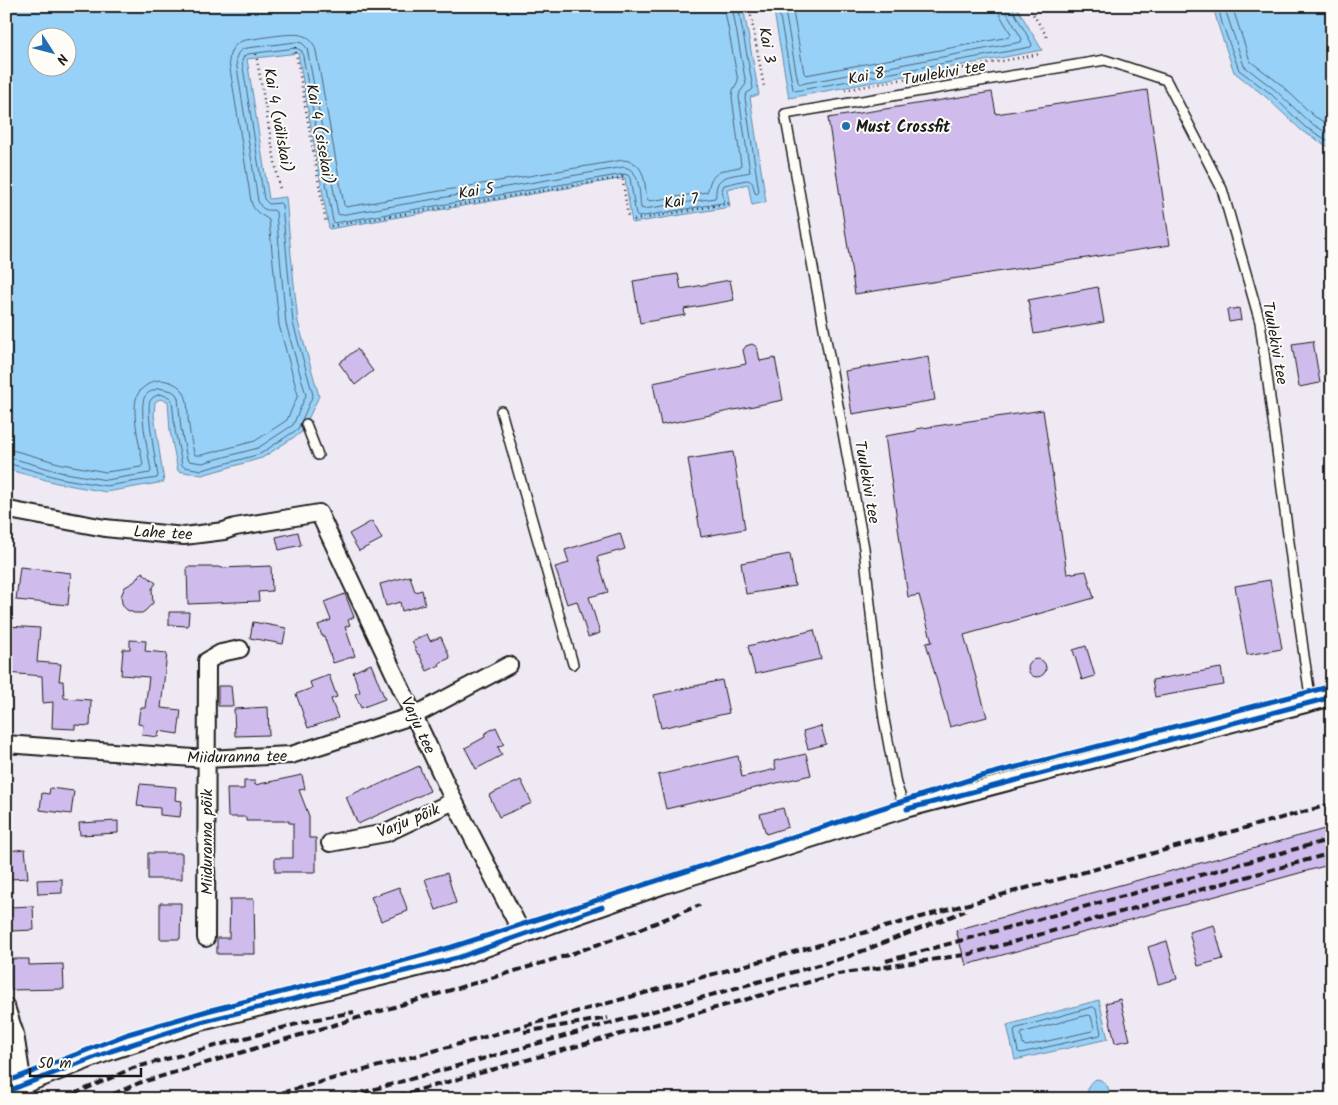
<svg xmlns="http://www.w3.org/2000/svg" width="1338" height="1105" viewBox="0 0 1338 1105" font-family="Kalam,sans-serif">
	<rect width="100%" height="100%" fill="#efe9f4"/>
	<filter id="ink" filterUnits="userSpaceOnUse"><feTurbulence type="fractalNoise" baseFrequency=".02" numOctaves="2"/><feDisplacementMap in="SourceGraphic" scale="10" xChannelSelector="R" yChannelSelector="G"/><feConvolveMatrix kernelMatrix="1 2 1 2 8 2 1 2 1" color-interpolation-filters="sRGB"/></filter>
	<g filter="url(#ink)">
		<!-- water -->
		<path fill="#98d1f8" stroke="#6689a0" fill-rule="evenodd" d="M6,6H743L759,95L750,97L766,202L752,205L748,184L727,189L730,207L632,223L625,178L329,229L298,53L247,59L269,199L286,197L291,255L298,322L319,396L302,432L262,458L202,475L178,471L170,431L168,401L160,399L155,402L154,415L164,482L106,492L57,483L6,469ZM38,38H68V68H38Z
			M773,6H1016L1042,50L789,98Z
			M1213,6H1332V149L1302,131L1266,97L1234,72L1218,25Z
			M1099,1000L1108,1039L1015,1060L1007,1025Z
			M1097,1079L1101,1080L1108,1087L1109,1092L1103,1099H1090C1086,1091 1087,1082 1097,1079Z"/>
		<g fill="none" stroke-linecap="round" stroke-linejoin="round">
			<!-- shore -->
			<path stroke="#4e6474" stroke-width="1" d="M778,6L793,89L795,91L1031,47L1032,44L1013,10L1012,6
				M784,6L798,82L800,84L1021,42L1022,39L1007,13L1006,6
				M792,6L804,73L806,75L1009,37L1011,34L1000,15L998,6
				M1218,6L1222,23L1239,70L1270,93L1305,127L1332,143
				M1224,6L1244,66L1274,89L1309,122L1332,136
				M1232,6L1250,61L1279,83L1314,116L1332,127
				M302,420L313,395L293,323L282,205L280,203L269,204L264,199L242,61L244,56L248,54L296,48L302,51L333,221L334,223L624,174L628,175L630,178L636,215L638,217L722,203L724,201L722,190L724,185L746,180C754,180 753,187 755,193L757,194L759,192L745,98L747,93L752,90L753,88L738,6
				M6,450L16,451L62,464L106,472L141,467L143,464C140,447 131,412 137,396C139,391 142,388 147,385C151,382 156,380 161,380C170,381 180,385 184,393C189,402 187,416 189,426C190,435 192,444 194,453L195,455H202L255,441L287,420L298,395L279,325L269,220C261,214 254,213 251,201L229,62C229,51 234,43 245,40C258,39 294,31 304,36C311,39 314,44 316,51L344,205L346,207L623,160C646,162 644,182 647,199L650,201L707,192C709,188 709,184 711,180C717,170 729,169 740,167L741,165L732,97L733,90L738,81L724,6
				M6,458L15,459L60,472L106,480L150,473L151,471C149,457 138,407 145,396C148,392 154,390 159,388L172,391L176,394L178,398L181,429L187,459L189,461L202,463L258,448L293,425L306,395L286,324L276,212L274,210C266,211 261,209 258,201L236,61C236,54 240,49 247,48L296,42L302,43L307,48L338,214L340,215L624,167C641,170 639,194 641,208L644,209L715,198C717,194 715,191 717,186C720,174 740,175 750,172L739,97L740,92L746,84L732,6
				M6,464L14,465L59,478L106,486L157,478L158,476C156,463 146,410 150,401C152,397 156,396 160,394L169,397L172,400L175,430L182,465L184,467L202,470L260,454L298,429L300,424
				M1093,1007L1096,1009L1101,1033L1100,1035L1021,1053L1018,1052L1014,1031L1015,1029Z
				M1088,1015L1091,1016L1094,1028L1092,1031L1026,1046L1023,1044L1021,1035L1022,1033Z"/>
		</g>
		<!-- building -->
		<path fill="#cfbcec" stroke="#1c1c1c" d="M1147,90L1170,245L855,294L828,118L992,92L996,114Z
			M678,274L681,289L730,280L734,300L684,309L685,315L640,323L633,281Z
			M1098,287L1104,322L1034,334L1028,300Z
			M1239,308L1241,320L1229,322L1227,310Z
			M1313,341L1320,383L1299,387L1292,344Z
			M752,344L757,347L760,361L775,358L783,400L661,425L653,383L746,364L743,350L746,346Z
			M357,349L373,371L355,385L339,363Z
			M928,357L935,400L852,414L845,371Z
			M1043,410L1067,574L1086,571L1094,598L964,635L987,717L950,727L926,643L932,642L919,595L908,597L885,436L916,431V429Z
			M733,452L745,529L701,537L688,459Z
			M372,521L382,539L359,551L349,534Z
			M298,532L301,545L279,550L276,537Z
			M620,533L625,549L597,557L608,592L589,597L600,633L588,637L577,601L567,604L555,567L569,563L565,550Z
			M790,554L795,586L746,594L741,563Z
			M271,566L272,591L258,592L259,601L188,604L187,567H220L221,568Z
			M20,567L71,573L68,605L16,600Z
			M142,572L156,583L152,589L153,603L145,611L142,613H134L127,610L124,607L122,603L121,596L125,587L134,582Z
			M410,576L415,592L422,590L425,604L402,611L400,602L386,606L380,584Z
			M1270,580L1282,649L1247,655L1235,586Z
			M345,594L354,617L348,620L350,625L345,627L355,656L333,663L324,636H322L318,625L331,620L324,602Z
			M169,612H189L188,626L169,625Z
			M253,622L286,628L283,644L250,638Z
			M8,626L40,628L37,662L61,664L59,681H63L64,698L91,700L90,726L75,725V729L52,728L53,702L43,703L42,676L7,673L9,649H6Z
			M814,630L821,659L755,674L748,646Z
			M427,634L430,641L441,637L450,658L439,663L440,665L427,671L419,654L418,655L412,641Z
			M130,640L146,641L145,651L167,653L161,708L181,710L178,734L159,731L158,737L142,735L143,725L138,724L140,708H145L149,677L121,675L123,649H130Z
			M1086,646L1095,676L1082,680L1073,650Z
			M1028 668a9 9 0 1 1 18 0a9 9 0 1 1-18 0Z
			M371,664L385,699L361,708L355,694L360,692L353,672Z
			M1221,668L1224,685L1155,697L1152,680Z
			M329,675L337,697L331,699L338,718L308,728L296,694L312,688L310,682Z
			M722,680L729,713L661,728L654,695Z
			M218,686H231L233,706H218Z
			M268,707L269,735L235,736L234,709Z
			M821,726L826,744L808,749L803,731Z
			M496,727L504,744L498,747L502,755L476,769L465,748L485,737L484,734Z
			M806,754L811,775L666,809L658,775L738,756L742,777L776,769L774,761Z
			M419,766L430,791L358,824L346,797L366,788L367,790Z
			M302,775L305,789L299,790L309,816V838H316V872H275V858H293V823H289V821H246V817H228L227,789H244V781H255V785Z
			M521,780L532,803L499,817L489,795Z
			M140,784L176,787L175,800L182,801L180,817L160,815V808L137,806Z
			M50,788L74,791L71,814L40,810L42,793L49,794Z
			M783,808L788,827L766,834L760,814Z
			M118,821V833L80,835L79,823Z
			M1332,827V864L966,965L956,930Z
			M25,849L28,878L10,879L8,851Z
			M148,853H182V879H148Z
			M447,873L456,903L436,910L425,879Z
			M62,879V893L38,894L37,880Z
			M399,887L408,911L381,921L371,897Z
			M230,899H254L255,954H217V938H229Z
			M160,903H181L180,939H160Z
			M33,906L34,930L11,931L10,907Z
			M1214,925L1223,959L1198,966L1189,932Z
			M1167,941L1177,979L1158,984L1148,947Z
			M10,959H29V965L63,964L64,989L11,990Z
			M1120,999L1130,1040L1115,1043L1106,1003Z"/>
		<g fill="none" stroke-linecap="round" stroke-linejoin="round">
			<!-- service casing -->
			<g stroke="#1c1c1c" stroke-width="12">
				<path id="service" d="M501,411L573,664
					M306,424L318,455
					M905,809L896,784L884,719L876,660L864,548L785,114L1105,60L1166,80L1222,189L1260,322L1304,656L1311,702"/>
			</g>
			<!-- minor casing -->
			<g stroke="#1c1c1c" stroke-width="20">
				<path id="minor" d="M6,510L14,511L105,528L184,536L224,531L235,527L319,513L454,801L523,935
					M6,744L206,759L291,755L415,715L509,665
					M330,843L386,833L454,801
					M206,938L207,661L221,653L240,649
					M6,1007L15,1034L23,1085
					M6,1092L23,1085L111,1051L201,1022L457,958L664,885L905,809L1332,697"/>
			</g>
			<!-- path -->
			<path stroke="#1c1c1c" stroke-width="2.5" stroke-dasharray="1 4" stroke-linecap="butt" d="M749,6L764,87
				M1028,6L1049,40
				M295,47L326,224
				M256,54L280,190
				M845,90L1040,54
				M622,175L628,217
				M634,220L732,203
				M331,226L625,177"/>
			<!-- service -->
			<use href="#service" stroke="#fdfcf7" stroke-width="9"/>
			<!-- minor -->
			<use href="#minor" stroke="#fdfcf7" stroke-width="16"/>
			<!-- rail -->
			<path stroke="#1c1c1c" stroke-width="4" stroke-dasharray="8 4" stroke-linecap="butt" d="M886,961L1332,839
				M524,1032L608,1018
				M63,1099L133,1068L312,1020L354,1012
				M102,1099L139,1083L562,957L633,932L700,905
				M259,1099L1332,804
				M339,1099L847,957L965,911
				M386,1099L838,974L970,954L1332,853"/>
			<!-- cycleway casing -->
			<g stroke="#fdfcf7" stroke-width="8">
				<path id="cycleway" d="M907,809L1332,697
					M6,1082L128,1034L207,1011L369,970L452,947L978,777L1332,686
					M6,1092L23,1085L111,1051L201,1022L457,958L602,907"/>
			</g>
			<!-- cycleway -->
			<use href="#cycleway" stroke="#0057b8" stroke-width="5"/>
		</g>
	</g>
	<!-- markers -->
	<circle fill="#1f6fb2" stroke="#fdfcf7" stroke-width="2" cx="846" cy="126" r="5"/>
	<g text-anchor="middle" stroke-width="4" stroke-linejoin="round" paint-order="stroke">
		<!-- street labels -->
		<g font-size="16" fill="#1c1c1c" stroke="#fdfcf7">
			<text transform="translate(768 45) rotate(80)" y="6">Kai 3</text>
			<text transform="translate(944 72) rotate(-10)" y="6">Tuulekivi tee</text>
			<text transform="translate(866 75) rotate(-11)" y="6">Kai 8</text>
			<text transform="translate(279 120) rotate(80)" y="6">Kai 4 (väliskai)</text>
			<text transform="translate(321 134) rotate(80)" y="6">Kai 4 (sisekai)</text>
			<text transform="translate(476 190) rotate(-9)" y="6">Kai 5</text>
			<text transform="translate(681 200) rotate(-9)" y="6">Kai 7</text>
			<text transform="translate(1276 343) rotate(80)" y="6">Tuulekivi tee</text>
			<text transform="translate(868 482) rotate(80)" y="6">Tuulekivi tee</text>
			<text transform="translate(163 532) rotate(3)" y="6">Lahe tee</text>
			<text transform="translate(419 725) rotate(65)" y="6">Varju tee</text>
			<text transform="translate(237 756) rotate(-1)" y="6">Miiduranna tee</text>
			<text transform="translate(408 820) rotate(-22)" y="6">Varju põik</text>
			<text transform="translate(206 842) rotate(-90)" y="6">Miiduranna põik</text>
		</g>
		<!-- poi labels -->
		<g font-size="16" font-weight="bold" fill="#1c1c1c" stroke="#fdfcf7" text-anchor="start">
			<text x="856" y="132">Must Crossfit</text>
		</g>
	</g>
	<!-- margin -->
	<rect width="1338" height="1105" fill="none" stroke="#fdfcf7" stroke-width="25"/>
	<rect x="12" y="12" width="1313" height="1080" fill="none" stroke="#1c1c1c" stroke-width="2" filter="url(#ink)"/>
	<!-- north arrow -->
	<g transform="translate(52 52) rotate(126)"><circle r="24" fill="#fdfcf7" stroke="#a3a29f"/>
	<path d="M0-4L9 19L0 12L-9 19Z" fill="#1f6fb2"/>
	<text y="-8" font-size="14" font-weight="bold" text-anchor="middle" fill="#1c1c1c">N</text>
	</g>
	<!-- scale -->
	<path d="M30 1068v8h111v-8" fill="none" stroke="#1c1c1c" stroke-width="2.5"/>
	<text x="38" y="1068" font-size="15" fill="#1c1c1c" stroke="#fdfcf7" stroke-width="4" paint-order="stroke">50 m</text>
</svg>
